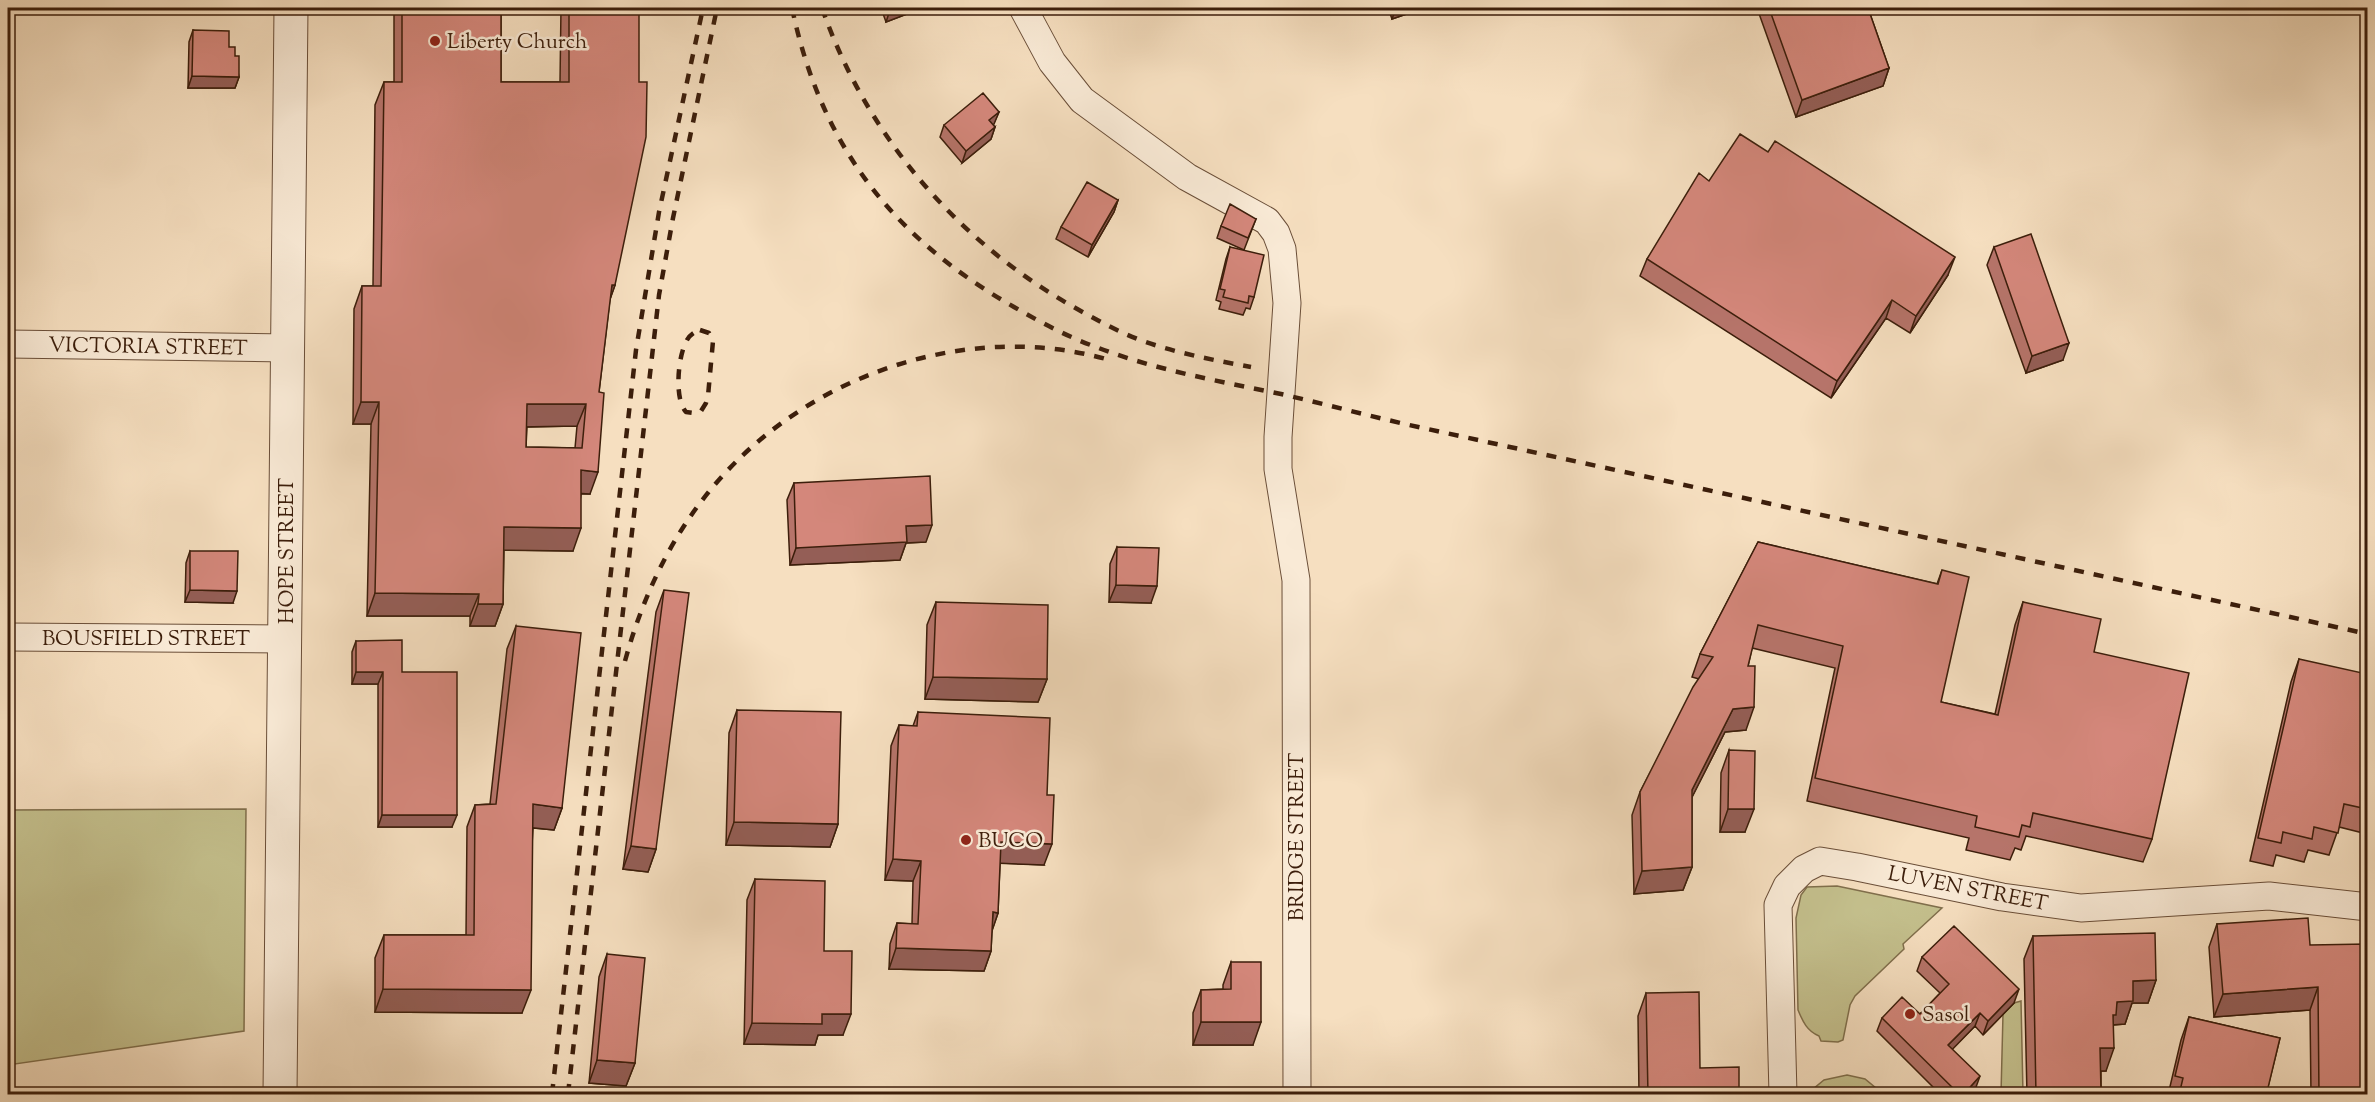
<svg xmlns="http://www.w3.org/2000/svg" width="2375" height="1102" viewBox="0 0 2375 1102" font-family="'Sorts Mill Goudy',serif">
	<rect width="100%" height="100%" fill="#f6dfc0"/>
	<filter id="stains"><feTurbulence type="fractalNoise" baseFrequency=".00333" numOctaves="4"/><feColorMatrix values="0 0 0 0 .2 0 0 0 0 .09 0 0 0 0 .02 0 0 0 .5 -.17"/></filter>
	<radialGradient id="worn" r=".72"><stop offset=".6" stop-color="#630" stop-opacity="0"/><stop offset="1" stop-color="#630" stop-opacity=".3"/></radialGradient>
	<!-- grass -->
	<path fill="#c4c08d" stroke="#806f4c" stroke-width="1.5" d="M246,809L244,1031L8,1065V810Z
		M1837,886L1942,908L1903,944L1904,949L1855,996L1850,1005L1843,1040L1838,1042L1821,1041L1819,1036C1807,1031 1803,1022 1798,1010L1796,918L1801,895L1807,887Z
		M2021,1001L2023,1094H2001L2003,1014L2014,1003Z
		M1847,1075L1865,1079L1882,1093L1807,1094L1824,1080Z"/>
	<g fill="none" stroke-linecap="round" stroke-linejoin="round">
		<!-- minor casing -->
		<g stroke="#6a4e38" stroke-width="29">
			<path id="minor" d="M1023,8L1052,62L1082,100L1187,177L1267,221L1276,233L1282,249L1287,303L1278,437V469L1296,580L1297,1094
				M8,344L288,348
				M8,637L285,639
				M1783,1094L1778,905L1787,886L1804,869L1820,861L1857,867L2002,897L2081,908L2269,896L2368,907"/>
		</g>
		<!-- tertiary casing -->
		<g stroke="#6a4e38" stroke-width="35">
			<path id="tertiary" d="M280,1094L291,8"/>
		</g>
		<!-- minor -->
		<use href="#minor" stroke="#f9ead6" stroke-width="27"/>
		<!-- tertiary -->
		<use href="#tertiary" stroke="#f9ead6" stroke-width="33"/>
		<!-- rail -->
		<path stroke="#3c1e0b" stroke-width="4.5" stroke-dasharray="10 10" stroke-linecap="butt" d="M792,8C821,146 893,238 1014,307C1040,322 1068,337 1096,347C1156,370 1218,381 1281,394C1324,404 1366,415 1409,425L2368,634
			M822,8C867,137 959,244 1079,310C1099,321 1119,332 1140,340C1176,353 1213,360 1251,367
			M700,330L709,333L713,341L708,396L706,403L701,411L694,413L686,412C674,399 678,357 686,342C689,335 694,332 700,330Z
			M625,661C642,599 670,538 712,488C805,376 965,320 1106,359
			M552,1094L636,350L659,212L703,8
			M568,1094L659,295L673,218L717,8"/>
	</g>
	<!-- wall -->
	<path fill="#b6746a" stroke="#3c1e0b" stroke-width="1.5" fill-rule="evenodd" d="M394,8H501V82H560L561,8H639L615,285L610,299L599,392L590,494H581L573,551L504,550L503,604L495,626H470V616H367L371,424H353L354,309L362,286H373L375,105L384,82H394ZM577,426L575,448L526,447L527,427Z
		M881,8H916L915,11L886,22Z
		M1388,8H1424L1392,19Z
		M1757,8H1868L1889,68L1883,86L1796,117Z
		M193,30L229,47L235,56L239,77L235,88H188L189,42Z
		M999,112L993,125L995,127L991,139L962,163L940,137L944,125Z
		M1709,181L1948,275L1910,333L1886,318L1831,398L1640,276L1647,259Z
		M1118,200L1114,212L1088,257L1056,239L1061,227Z
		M1256,219L1244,250L1217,238L1221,226Z
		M1230,247L1254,297L1250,309L1246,308L1243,315L1219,309L1221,302L1216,300L1226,259Z
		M1994,247L2063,360L2026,373L1987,265Z
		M794,483L926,542L906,543L900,560L790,565L787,500Z
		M1758,542L1937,584L1942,570L1941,702L1995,714L2015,625L2023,602L2094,652L2152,839L2143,862L2026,836L2021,850L2015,848L2010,860L1966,850L1969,838L1807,801L1835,668L1752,648L1748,666L1746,730L1725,732L1692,797V867L1683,890L1634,894L1632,815L1640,792L1699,679L1692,677L1700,654Z
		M1117,547L1151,603L1109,602L1110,564Z
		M190,551L233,603L185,602L186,563Z
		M664,590L656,849L648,872L623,869L656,612Z
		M936,602L1047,679L1038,702L925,699L927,625Z
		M516,626L562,808L554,830L533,828L522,1013L375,1012V958L384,935H466L467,827L475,805L490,804L507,649Z
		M356,641L402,672L452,827H378V684H352V652Z
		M2299,659L2365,710L2367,711V834L2339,827L2329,855L2308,850L2304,862L2276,855L2273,866L2250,861L2291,682Z
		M737,710L838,824L830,847L726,845L729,733Z
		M918,712L1044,865L1000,863L998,913L992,930L991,951L984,971L889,969L890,944L897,923L912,924L913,881L885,880L891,746L899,725L913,726Z
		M1729,750L1745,832H1720L1721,773Z
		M755,879L824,951L843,1035H818L815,1045L744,1044L747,900Z
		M2217,924L2310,945L2367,1095H2311L2310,1010L2214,1017L2209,947Z
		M2033,936L2156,980L2148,1003H2132L2125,1024L2113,1025L2106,1071H2101V1091L2100,1095H2027L2024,959Z
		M607,954L635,1063L626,1086L589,1083L599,977Z
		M1922,957L2014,1003L1983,1035L1975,1026L1952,1049L1975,1090L1971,1095H1941L1877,1031L1882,1018L1920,1014L1940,993L1917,971Z
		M1231,962L1253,1045H1193V1013L1201,990L1223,989V985Z
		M1646,993L1700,1068L1739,1095H1639L1638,1016Z
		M2189,1017L2280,1038L2266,1095H2168L2181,1040Z"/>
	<!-- shaded-wall -->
	<path fill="#945e56" stroke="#3c1e0b" stroke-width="1.5" d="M896,8H916L915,11L886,22L890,10Z
		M1396,8H1424L1392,19Z
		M1889,68L1883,86L1796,117L1802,100Z
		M192,76L239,77L235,88H188Z
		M999,112L994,124L985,132L989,120Z
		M995,127L991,139L962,163L966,151Z
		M1118,200L1114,212L1088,257L1092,245Z
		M1955,257L1948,275L1910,333L1916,316Z
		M612,285H615L607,308Z
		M1892,300L1886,318L1831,398L1837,381Z
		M2069,343L2063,360L2026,373L2032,356Z
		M361,402H379L371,424H353Z
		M527,404H586L577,426L519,427Z
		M581,470L598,472L590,494L573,493Z
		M932,525L926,542L906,543L900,560L790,565L796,548L906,526Z
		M504,527L581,528L573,551L496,550Z
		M1116,585L1157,586L1151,603L1109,602Z
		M190,590L237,591L233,603L185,602Z
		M375,593L479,594L470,616H367Z
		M478,604H503L495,626H470Z
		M356,672H383L378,684H352Z
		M933,677L1047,679L1038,702L925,699Z
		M1754,707L1746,730L1725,732L1684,813L1692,790L1733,709Z
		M533,804L562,808L554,830L525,827Z
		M1728,809H1754L1745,832H1720Z
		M382,815H457L452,827H378Z
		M734,822L838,824L830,847L726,845Z
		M1001,842L1052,844L1044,865L994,863Z
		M631,846L656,849L648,872L623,869Z
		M893,859L921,861L913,881L885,880Z
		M1692,867L1683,890L1634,894L1642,871Z
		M993,912L998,913L991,934Z
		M896,948L991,951L984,971L889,969Z
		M2156,980L2148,1003H2132L2125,1024L2112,1025L2107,1037L2117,1002L2133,981Z
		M2318,987L2310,1010L2214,1017L2223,994Z
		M383,989L531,990L522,1013L375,1012Z
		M2019,989L2014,1003L1983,1035L1988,1021Z
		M1980,1013L1975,1026L1943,1059L1948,1045Z
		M822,1014H851L843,1035H818L815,1045L744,1044L752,1023Z
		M1201,1022H1261L1253,1045H1193Z
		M2100,1048H2114L2106,1071H2092Z
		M597,1060L635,1063L626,1086L589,1083Z
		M1980,1076L1975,1090L1971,1095H1963Z
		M2087,1091H2101L2100,1095H2086Z"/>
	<!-- building -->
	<path fill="#d4877b" stroke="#3c1e0b" stroke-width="1.5" fill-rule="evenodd" d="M402,8H501V82H569V8H639V82H647L646,137L615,285H612L599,392L604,393L598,472L581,470V528L504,527L503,604H478L479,594L375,593L379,402H361L362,286H381L384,82H402ZM527,404H586L582,448L526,447Z
		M1769,8H1868L1889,68L1802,100Z
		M193,30L229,31V47H235V56H239V77L192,76Z
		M983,93L999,112L989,120L995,127L966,151L944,125Z
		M1740,134L1768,152L1775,141L1955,257L1916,316L1892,300L1837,381L1647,259L1699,173L1709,181Z
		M1087,182L1118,200L1092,245L1061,227Z
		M1230,204L1256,219L1248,238L1221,226Z
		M2031,234L2069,343L2032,356L1994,247Z
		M1230,247L1264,255L1254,297L1249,296L1248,303L1223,297L1225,290L1220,289Z
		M930,476L932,525L906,526L907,542L796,548L794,483Z
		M1758,542L1938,584L1942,570L1969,577L1941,702L1998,715L2023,602L2101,619L2094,652L2189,673L2152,839L2033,813L2030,827L2022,825L2019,837L1975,827L1977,816L1815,778L1843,646L1758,625L1748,666H1755L1754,707L1733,709L1692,790V867L1642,871L1640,792L1693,687L1713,657L1700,654Z
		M1117,547L1159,548L1157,586L1116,585Z
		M190,551H238L237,591L190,590Z
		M664,590L689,593L656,849L631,846Z
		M936,602L1048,605L1047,679L933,677Z
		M516,626L581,633L562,808L533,804L531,990L383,989L384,935H474L475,805L496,804Z
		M402,640V672H457V815H382L383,672H356V641Z
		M2299,659L2367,674V701L2365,710L2367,711V809L2344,804L2338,833L2314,827L2312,839L2283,832L2281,843L2258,838Z
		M737,710L841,712L838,824L734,822Z
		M918,712L1050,718L1047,795H1054L1052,844L1001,842L998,913L993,912L991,951L896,948L897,923L918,924L921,861L893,859L899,725L917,726Z
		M1729,750L1755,751L1754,809H1728Z
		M755,879L825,881L824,951H852L851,1014H822V1024L752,1023Z
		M2308,918L2310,945L2367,944V1095H2319L2318,987L2223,994L2217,924Z
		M1954,926L2019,989L1988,1021L1980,1013L1948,1045L1980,1076L1963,1095H1960L1882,1018L1902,997L1920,1014L1949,984L1922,957Z
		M2155,933L2156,980L2133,981V1001L2117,1002L2116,1015H2113L2114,1048H2100L2101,1091H2087V1095H2036L2033,936Z
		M607,954L645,958L635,1063L597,1060Z
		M1231,962H1261V1022H1201V990L1231,989Z
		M1699,992L1700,1068L1739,1067V1095H1648L1646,993Z
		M2189,1017L2280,1038L2267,1092L2261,1091L2260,1095H2179L2183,1078L2175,1076Z"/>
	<!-- markers -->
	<g fill="#8f2418" stroke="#f9ead6" stroke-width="2">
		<circle cx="435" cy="41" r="6"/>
		<circle cx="966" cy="840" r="6"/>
		<circle cx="1910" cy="1014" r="6"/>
	</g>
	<g text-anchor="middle" stroke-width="5" stroke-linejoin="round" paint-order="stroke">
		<!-- poi labels -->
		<g font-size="21" fill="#3c1e0b" stroke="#f9ead6" text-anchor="start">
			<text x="447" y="48">Liberty Church</text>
			<text x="978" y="847">BUCO</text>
			<text x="1922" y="1021">Sasol</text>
		</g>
		<!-- street labels -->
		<g font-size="21" fill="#3c1e0b" stroke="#f9ead6">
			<text transform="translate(148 346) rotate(1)" y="7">VICTORIA STREET</text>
			<text transform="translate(286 551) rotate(-90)" y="7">HOPE STREET</text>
			<text x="146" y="645">BOUSFIELD STREET</text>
			<text transform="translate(1296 837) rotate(-90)" y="7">BRIDGE STREET</text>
			<text transform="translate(1968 888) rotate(11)" y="7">LUVEN STREET</text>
		</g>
	</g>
	<!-- margin -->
	<rect width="2375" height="1102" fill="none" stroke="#f6dfc0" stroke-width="30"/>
	<rect x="9" y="9" width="2357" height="1084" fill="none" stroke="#3c1e0b" stroke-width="3"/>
	<rect x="15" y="15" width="2345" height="1072" fill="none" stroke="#3c1e0b" stroke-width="1.5"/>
	<rect width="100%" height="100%" filter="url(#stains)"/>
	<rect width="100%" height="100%" fill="url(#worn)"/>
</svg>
